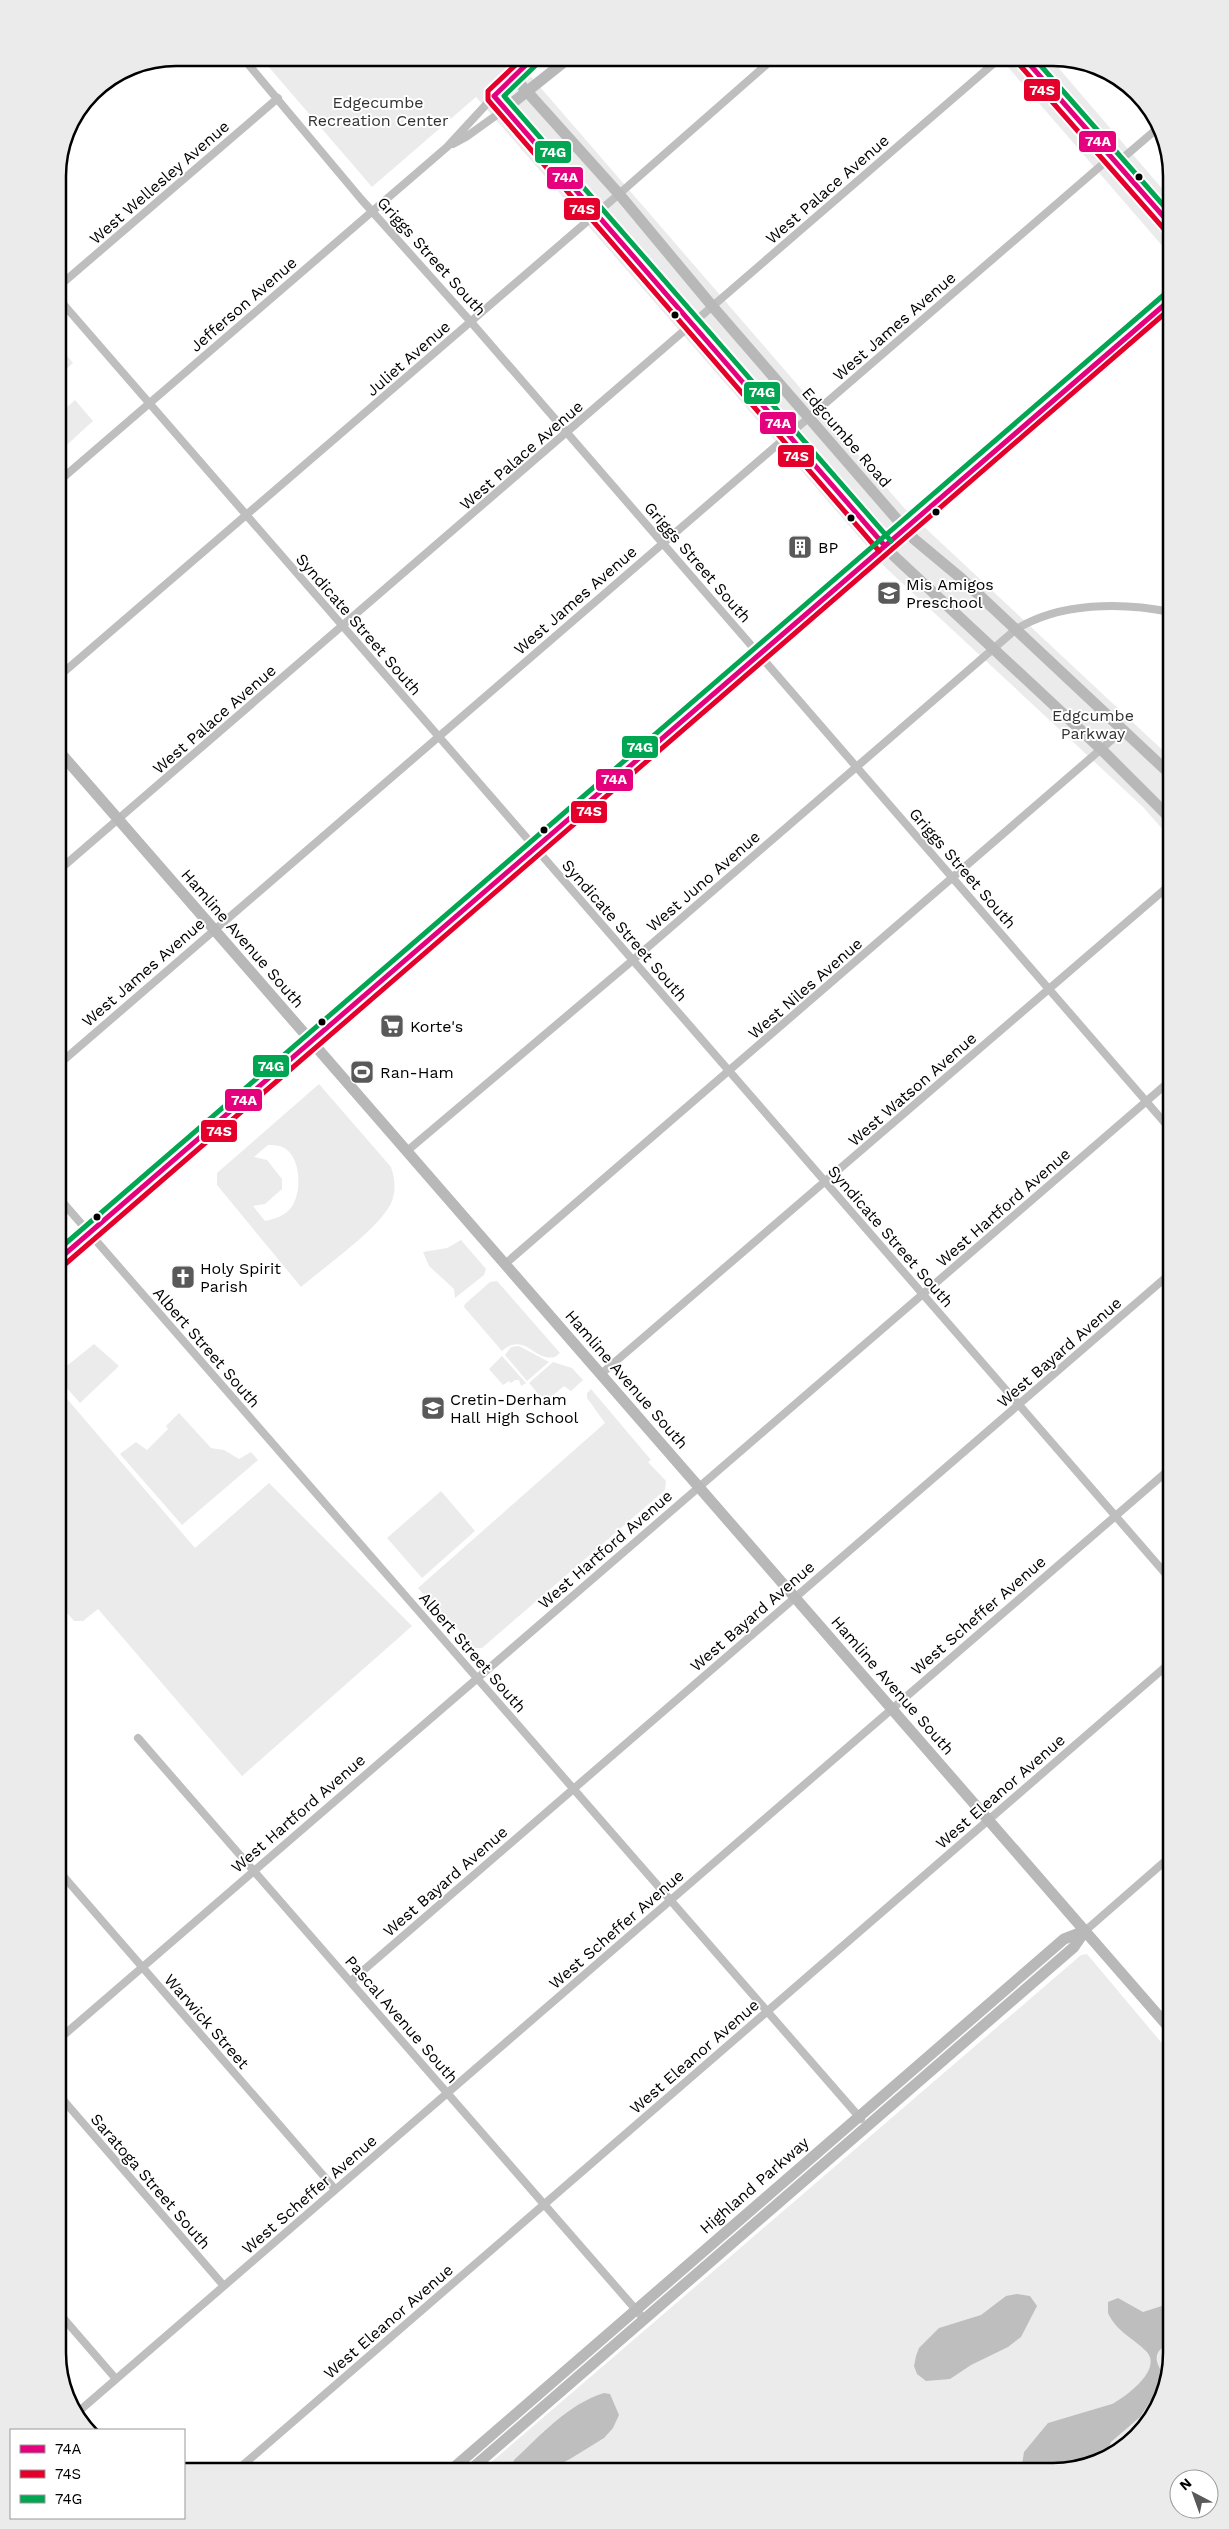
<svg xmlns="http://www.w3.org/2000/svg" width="1229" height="2529" viewBox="0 0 1229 2529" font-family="'Work Sans',sans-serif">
	<rect width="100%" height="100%" fill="#fff"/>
	<!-- green -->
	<path fill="#ebebeb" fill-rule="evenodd" d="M261,58H515L905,509L1171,758V839L1143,807L886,568L476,97L372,187Z
		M1000,58H1050L1171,199V256Z
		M58,345L73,363L58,377Z
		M75,400L93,421L58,453V415Z
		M319,1084L391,1167C395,1179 396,1189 392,1201C382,1227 324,1267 301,1287L217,1185V1173ZM268,1145C271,1145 277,1145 280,1146C302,1153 303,1194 290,1209C284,1216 274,1219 265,1221L253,1206L265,1204L282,1189V1179L267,1160L254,1157Z
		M461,1240L486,1269L484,1275L455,1298L454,1289L429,1266L423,1252L447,1248Z
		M497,1281L560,1353L555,1357C534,1362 525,1331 502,1351L464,1307L465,1304L490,1282Z
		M94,1344L119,1366L80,1403L58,1378V1373Z
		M519,1346L549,1362L527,1381L505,1355L511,1347Z
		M502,1356L526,1383L521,1386L519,1380H515L511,1383L509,1381L503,1385L489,1369Z
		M553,1362L572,1368L583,1380L571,1391L564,1386L545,1402L529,1383Z
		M591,1389L651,1460L648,1462L666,1481L665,1490L482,1648H473L457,1628L454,1630L418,1588L605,1423L587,1398V1393Z
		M62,1393L195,1548L269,1483L412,1626L242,1776L98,1609L83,1621H74L58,1602V1564L65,1572L58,1563V1397Z
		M179,1413L211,1448L224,1450L239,1459L251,1452L258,1460L182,1525L120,1454L136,1442L147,1450L168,1429L166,1426Z
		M441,1491L475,1531L422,1578L387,1538Z
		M1087,1954L1171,2054V2353L1151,2419L1098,2463L1053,2471H481L1081,1955Z"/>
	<!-- water -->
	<path fill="#bebebe" d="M1017,2294L1030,2296L1037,2306L1021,2337L1008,2347L971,2365L950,2379L926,2381L917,2374L914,2366L916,2356L919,2348L939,2328L981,2315L1006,2296Z
		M1118,2298L1143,2312L1171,2303V2343C1153,2350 1153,2361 1165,2376L1158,2396L1151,2400L1140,2417L1111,2442L1106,2456L1098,2463L1053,2471H1025L1022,2465L1024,2452L1048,2423L1112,2404C1125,2397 1164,2369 1146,2351C1133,2338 1116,2331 1108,2313V2302Z
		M604,2393L610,2394L619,2415L613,2428L604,2438L570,2459L546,2471H514L512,2466L514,2460C541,2435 568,2404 604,2393Z"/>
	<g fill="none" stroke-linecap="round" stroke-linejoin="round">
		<!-- street -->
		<path stroke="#bebebe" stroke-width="8" d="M243,58L361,199L471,322L1171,1130
			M453,144L466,137L505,109
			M1117,163L1159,127
			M58,287L278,98
			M58,298L1171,1580
			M58,482L447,147L494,96
			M58,677L619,194L774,58
			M58,871L1000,58
			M58,1065L1111,157
			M407,1151L633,960L1015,630C1059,602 1122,602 1171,612
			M58,1197L861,2119
			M505,1264L1122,731
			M601,1374L1171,884
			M138,1738L644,2319
			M58,1870L335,2189
			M1085,1931L1171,1856
			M351,1981L1171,1273
			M58,2040L1171,1080
			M58,2094L224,2286
			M58,2312L116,2379
			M78,2412L1171,1468
			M236,2471L1171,1662"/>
		<!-- secondary -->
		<path stroke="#b8b8b8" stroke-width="11" d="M533,58L494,96L894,556L1102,750L1171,819
			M1024,58L1171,225
			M513,76L619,194L713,307L914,539L962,579L1171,775
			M505,109L569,58
			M58,750L1171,2030
			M58,1260L1171,299
			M450,2471L1064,1939L1085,1931
			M469,2471L1074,1947L1085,1931"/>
		<!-- bus-1 casing -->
		<g stroke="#fff" stroke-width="9">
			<path id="bus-1" d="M533,58L494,96L885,546
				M1024,58L1171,225
				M58,1260L1171,299"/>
		</g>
		<!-- bus-2 casing -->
		<g stroke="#fff" stroke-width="9">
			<path id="bus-2" d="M523,58L488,91V100L879,551
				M1018,63L1165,230
				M63,1266L1171,308"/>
		</g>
		<!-- bus-3 casing -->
		<g stroke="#fff" stroke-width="9">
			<path id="bus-3" d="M1034,58L1171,214
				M538,63L504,96L891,541
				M58,1250L1166,293"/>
		</g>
		<!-- bus-1 -->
		<use href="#bus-1" stroke="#e5007d" stroke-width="5"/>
		<!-- bus-2 -->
		<use href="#bus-2" stroke="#e4002b" stroke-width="5"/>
		<!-- bus-3 -->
		<use href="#bus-3" stroke="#00a651" stroke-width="5"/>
	</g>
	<!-- icons -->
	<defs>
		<g id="building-square" transform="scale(1.25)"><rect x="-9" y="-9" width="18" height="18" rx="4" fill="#595959" stroke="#fff"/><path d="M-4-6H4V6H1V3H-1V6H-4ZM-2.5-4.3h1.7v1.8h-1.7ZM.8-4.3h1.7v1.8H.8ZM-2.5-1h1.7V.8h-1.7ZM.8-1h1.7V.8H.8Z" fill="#fff"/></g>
		<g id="school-square" transform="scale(1.25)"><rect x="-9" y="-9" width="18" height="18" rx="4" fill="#595959" stroke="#fff"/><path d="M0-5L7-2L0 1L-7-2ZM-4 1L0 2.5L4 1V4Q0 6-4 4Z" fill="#fff"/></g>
		<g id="supermarket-square" transform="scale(1.25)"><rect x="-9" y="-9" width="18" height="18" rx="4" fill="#595959" stroke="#fff"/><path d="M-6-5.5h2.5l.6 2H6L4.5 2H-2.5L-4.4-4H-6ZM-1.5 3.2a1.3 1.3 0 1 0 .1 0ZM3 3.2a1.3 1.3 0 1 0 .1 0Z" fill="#fff"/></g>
		<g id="stadium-square" transform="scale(1.25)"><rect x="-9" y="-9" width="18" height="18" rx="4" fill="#595959" stroke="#fff"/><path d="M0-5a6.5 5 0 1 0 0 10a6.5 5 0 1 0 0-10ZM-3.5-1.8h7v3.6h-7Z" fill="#fff"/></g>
		<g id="church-square" transform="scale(1.25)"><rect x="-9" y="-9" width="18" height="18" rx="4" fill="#595959" stroke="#fff"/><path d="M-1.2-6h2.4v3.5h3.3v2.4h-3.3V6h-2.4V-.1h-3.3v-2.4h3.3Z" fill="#fff"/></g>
	</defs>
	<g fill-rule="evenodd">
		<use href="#building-square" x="800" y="547"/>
		<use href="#school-square" x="889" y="593"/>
		<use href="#supermarket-square" x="392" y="1026"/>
		<use href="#stadium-square" x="362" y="1072"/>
		<use href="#church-square" x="183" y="1277"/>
		<use href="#school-square" x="433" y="1408"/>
	</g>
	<!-- markers -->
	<g fill="#000" stroke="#fff" stroke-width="2">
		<circle cx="1139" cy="177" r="4.5"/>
		<circle cx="675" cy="315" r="4.5"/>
		<circle cx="936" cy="512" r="4.5"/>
		<circle cx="851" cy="518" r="4.5"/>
		<circle cx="544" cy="830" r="4.5"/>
		<circle cx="322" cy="1022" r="4.5"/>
		<circle cx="97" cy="1217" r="4.5"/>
	</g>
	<g text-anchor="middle" stroke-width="4" stroke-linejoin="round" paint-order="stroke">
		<!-- park labels -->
		<g font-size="16" fill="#323232" stroke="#fff">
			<text x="378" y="108">Edgecumbe<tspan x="378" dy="18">Recreation Center</tspan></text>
			<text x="1093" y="721">Edgcumbe<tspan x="1093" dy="18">Parkway</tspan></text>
		</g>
		<!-- street labels -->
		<g font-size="16" fill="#000" stroke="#fff">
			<text transform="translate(159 182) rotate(-41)" y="6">West Wellesley Avenue</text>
			<text transform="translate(827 189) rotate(-41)" y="6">West Palace Avenue</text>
			<text transform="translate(432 256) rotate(48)" y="6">Griggs Street South</text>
			<text transform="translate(243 304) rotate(-41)" y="6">Jefferson Avenue</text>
			<text transform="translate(894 326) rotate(-41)" y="6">West James Avenue</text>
			<text transform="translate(408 358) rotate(-41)" y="6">Juliet Avenue</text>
			<text transform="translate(847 437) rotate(49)" y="6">Edgcumbe Road</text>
			<text transform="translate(521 455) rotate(-41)" y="6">West Palace Avenue</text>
			<text transform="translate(698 562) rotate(49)" y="6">Griggs Street South</text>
			<text transform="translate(575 600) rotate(-41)" y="6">West James Avenue</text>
			<text transform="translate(359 624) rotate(49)" y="6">Syndicate Street South</text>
			<text transform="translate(214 719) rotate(-41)" y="6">West Palace Avenue</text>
			<text transform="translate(963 868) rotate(49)" y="6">Griggs Street South</text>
			<text transform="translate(703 881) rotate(-41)" y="6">West Juno Avenue</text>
			<text transform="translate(625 930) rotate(49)" y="6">Syndicate Street South</text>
			<text transform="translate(243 938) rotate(49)" y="6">Hamline Avenue South</text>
			<text transform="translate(143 972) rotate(-41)" y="6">West James Avenue</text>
			<text transform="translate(805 988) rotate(-41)" y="6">West Niles Avenue</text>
			<text transform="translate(912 1089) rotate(-41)" y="6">West Watson Avenue</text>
			<text transform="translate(1003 1207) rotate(-41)" y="6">West Hartford Avenue</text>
			<text transform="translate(891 1236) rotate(49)" y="6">Syndicate Street South</text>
			<text transform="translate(207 1347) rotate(49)" y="6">Albert Street South</text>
			<text transform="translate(1059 1352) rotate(-41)" y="6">West Bayard Avenue</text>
			<text transform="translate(627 1379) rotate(49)" y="6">Hamline Avenue South</text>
			<text transform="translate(605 1549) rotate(-41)" y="6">West Hartford Avenue</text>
			<text transform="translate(978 1615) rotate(-41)" y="6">West Scheffer Avenue</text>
			<text transform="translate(752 1616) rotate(-41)" y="6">West Bayard Avenue</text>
			<text transform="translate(473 1652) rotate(49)" y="6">Albert Street South</text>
			<text transform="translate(893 1685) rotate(49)" y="6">Hamline Avenue South</text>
			<text transform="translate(1000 1791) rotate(-41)" y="6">West Eleanor Avenue</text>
			<text transform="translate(298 1813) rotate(-41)" y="6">West Hartford Avenue</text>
			<text transform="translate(445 1881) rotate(-41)" y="6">West Bayard Avenue</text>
			<text transform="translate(616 1929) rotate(-41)" y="6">West Scheffer Avenue</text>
			<text transform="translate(402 2019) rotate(49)" y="6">Pascal Avenue South</text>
			<text transform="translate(207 2021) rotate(49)" y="6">Warwick Street</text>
			<text transform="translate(694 2056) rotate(-41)" y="6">West Eleanor Avenue</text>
			<text transform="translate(151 2181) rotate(49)" y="6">Saratoga Street South</text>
			<text transform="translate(754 2185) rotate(-41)" y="6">Highland Parkway</text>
			<text transform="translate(309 2194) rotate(-41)" y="6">West Scheffer Avenue</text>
			<text transform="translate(388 2321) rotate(-41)" y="6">West Eleanor Avenue</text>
		</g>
		<!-- poi labels -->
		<g font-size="16" fill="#000" stroke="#fff" text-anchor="start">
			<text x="818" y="553">BP</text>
			<text x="906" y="590">Mis Amigos<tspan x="906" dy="18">Preschool</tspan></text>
			<text x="410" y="1032">Korte's</text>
			<text x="380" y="1078">Ran-Ham</text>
			<text x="200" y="1274">Holy Spirit<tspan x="200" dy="18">Parish</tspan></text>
			<text x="450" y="1405">Cretin-Derham<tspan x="450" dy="18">Hall High School</tspan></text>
		</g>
	</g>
	<!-- crop -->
	<path d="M0 0H1229V2529H0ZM176 66H1053A110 110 0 0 1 1163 176V2353A110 110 0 0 1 1053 2463H176A110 110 0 0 1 66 2353V176A110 110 0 0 1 176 66Z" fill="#ebebeb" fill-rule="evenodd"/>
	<path fill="none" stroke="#000" stroke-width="2.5" d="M176 66H1053A110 110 0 0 1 1163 176V2353A110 110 0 0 1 1053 2463H176A110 110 0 0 1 66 2353V176A110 110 0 0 1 176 66Z"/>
	<g stroke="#fff" stroke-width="2">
		<rect x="1023" y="78" width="38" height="24" rx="5" fill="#e4002b"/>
		<rect x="1078" y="130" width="39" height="23" rx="5" fill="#e5007d"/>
		<rect x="534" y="140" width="38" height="24" rx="5" fill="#00a651"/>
		<rect x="546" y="166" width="38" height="24" rx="5" fill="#e5007d"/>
		<rect x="563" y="197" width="38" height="24" rx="5" fill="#e4002b"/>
		<rect x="743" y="381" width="38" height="24" rx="5" fill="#00a651"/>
		<rect x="759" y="411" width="38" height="24" rx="5" fill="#e5007d"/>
		<rect x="777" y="444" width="38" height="24" rx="5" fill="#e4002b"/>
		<rect x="621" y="735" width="38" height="24" rx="5" fill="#00a651"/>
		<rect x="595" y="768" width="39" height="24" rx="5" fill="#e5007d"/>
		<rect x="570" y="800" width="38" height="24" rx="5" fill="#e4002b"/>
		<rect x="252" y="1054" width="38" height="24" rx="5" fill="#00a651"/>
		<rect x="224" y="1088" width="39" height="24" rx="5" fill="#e5007d"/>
		<rect x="200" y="1119" width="38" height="24" rx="5" fill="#e4002b"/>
	</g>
	<g font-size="14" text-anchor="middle" font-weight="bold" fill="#fff">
		<text x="1042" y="95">74S</text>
		<text x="1098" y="146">74A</text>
		<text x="553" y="157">74G</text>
		<text x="565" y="182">74A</text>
		<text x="582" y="214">74S</text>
		<text x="762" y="397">74G</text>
		<text x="778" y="428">74A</text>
		<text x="796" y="461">74S</text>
		<text x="640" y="752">74G</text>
		<text x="614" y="784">74A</text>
		<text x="589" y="816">74S</text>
		<text x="271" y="1071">74G</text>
		<text x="244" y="1105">74A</text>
		<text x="219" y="1136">74S</text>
	</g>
	<!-- legend -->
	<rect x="10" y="2429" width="175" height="90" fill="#ffffff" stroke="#999999"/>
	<rect x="20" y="2445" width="25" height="8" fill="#e5007d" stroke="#999999"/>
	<text x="55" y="2454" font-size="15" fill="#000000">74A</text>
	<rect x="20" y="2470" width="25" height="8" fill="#e4002b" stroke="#999999"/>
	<text x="55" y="2479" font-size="15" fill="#000000">74S</text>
	<rect x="20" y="2495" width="25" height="8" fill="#00a651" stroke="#999999"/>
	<text x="55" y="2504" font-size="15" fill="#000000">74G</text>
	<!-- north arrow -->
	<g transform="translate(1194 2494) rotate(319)"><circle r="24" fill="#ffffff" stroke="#999999"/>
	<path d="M0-4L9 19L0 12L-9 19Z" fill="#595959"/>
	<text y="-8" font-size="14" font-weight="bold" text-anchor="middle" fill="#000000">N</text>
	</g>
</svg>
